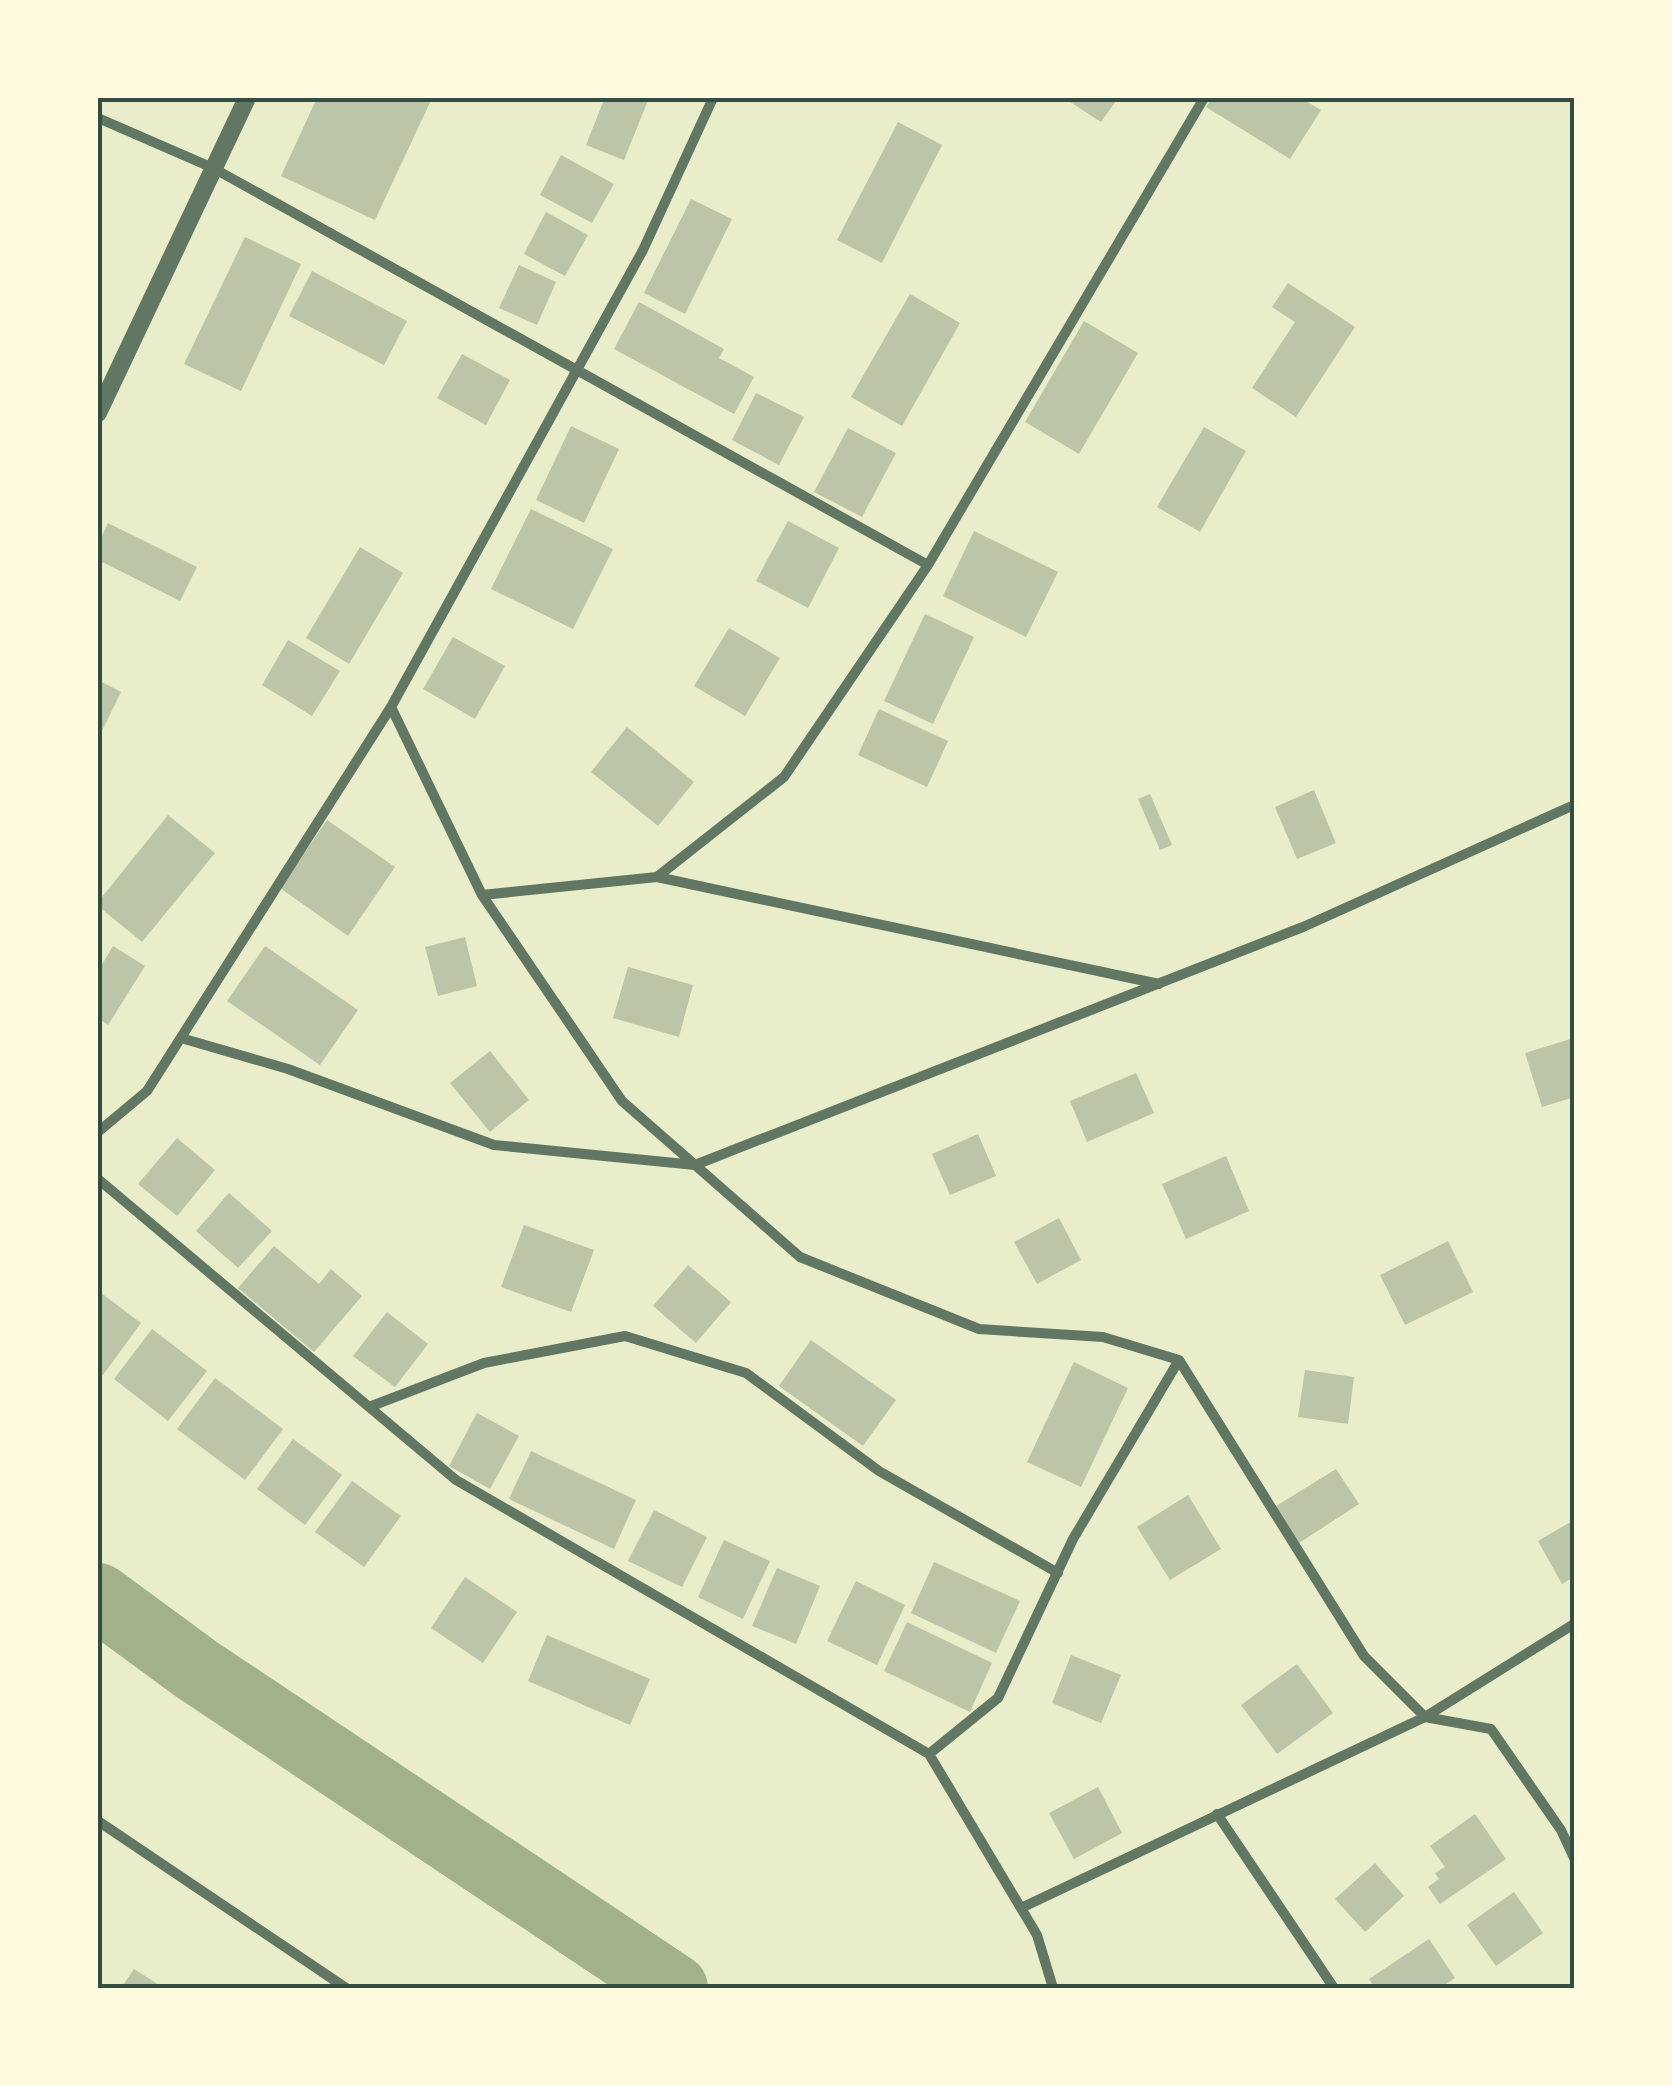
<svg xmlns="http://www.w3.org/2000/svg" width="1672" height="2086" viewBox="0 0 1672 2086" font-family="'Roboto Condensed',sans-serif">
	<rect width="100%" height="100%" fill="#e9edc9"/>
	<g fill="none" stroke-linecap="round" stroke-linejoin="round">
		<!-- river -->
		<path stroke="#a3b18a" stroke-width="68" d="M98,1597L196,1669L674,1988"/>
	</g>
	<!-- building -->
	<path fill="#bcc5a7" d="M317,98H432L375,220L281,176Z
		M592,98H649L624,160L586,145L603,102Z
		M1064,98H1118L1101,122Z
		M1212,98H1301L1321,110L1290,159L1206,107Z
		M898,122L942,145L882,263L837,240Z
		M561,155L614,184L592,223L540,195Z
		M691,199L732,219L685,314L644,293Z
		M546,212L588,235L565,276L524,254Z
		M245,237L301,264L241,391L184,364Z
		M519,265L556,282L537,325L499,308Z
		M312,271L407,321L384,365L289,316Z
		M1288,283L1355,327L1296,417L1252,388L1295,322L1272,307Z
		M910,294L960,323L902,426L851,397Z
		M639,302L724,349L719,358L754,377L734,414L614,349Z
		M1084,321L1138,353L1079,454L1025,422Z
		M462,354L510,380L486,425L437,398Z
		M756,393L804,417L779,465L732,440Z
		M571,426L619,449L584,523L536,500Z
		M1204,427L1246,451L1200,532L1157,507Z
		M848,428L896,453L862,517L814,492Z
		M531,509L613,549L573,629L491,589Z
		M788,521L839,548L808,608L756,581Z
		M108,523L197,567L180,601L98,560V544Z
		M974,531L1058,572L1026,637L943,596Z
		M360,547L403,573L349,664L306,638Z
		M925,614L974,637L933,724L884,701Z
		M729,628L780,658L745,716L694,686Z
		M453,637L505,666L475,719L423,689Z
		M288,640L340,671L312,716L262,685Z
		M98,680L121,692L98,739Z
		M879,709L948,741L927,787L858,755Z
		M627,727L694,782L658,826L591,772Z
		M1314,790L1336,843L1297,859L1275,807Z
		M1150,794L1172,845L1160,850L1138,799Z
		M168,815L215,853L142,942L98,906V902Z
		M327,820L395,867L348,936L280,888Z
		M465,937L477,986L438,996L425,947Z
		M113,946L145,966L108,1025L98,1018V971Z
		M265,946L358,1010L320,1065L227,1001Z
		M628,967L693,985L679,1037L613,1018Z
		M1574,1038V1097L1542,1107L1525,1053Z
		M490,1051L529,1100L490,1132L450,1083Z
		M1136,1073L1154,1113L1087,1142L1070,1101Z
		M978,1134L996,1176L950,1195L932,1154Z
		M177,1138L215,1170L177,1216L138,1184Z
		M1226,1156L1249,1211L1186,1239L1162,1184Z
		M229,1193L272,1231L238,1268L196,1231Z
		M1059,1218L1081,1260L1037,1284L1014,1242Z
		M524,1225L594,1250L571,1312L501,1287Z
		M1448,1241L1473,1292L1405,1325L1380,1275Z
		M274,1246L319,1284L331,1269L362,1296L314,1352L238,1288Z
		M688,1265L731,1302L696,1343L653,1306Z
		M101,1293L141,1323L103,1375L98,1371V1298Z
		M387,1312L428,1344L395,1387L353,1356Z
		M152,1329L207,1371L168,1421L114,1379Z
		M811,1340L896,1400L863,1446L779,1386Z
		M1074,1362L1128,1388L1081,1487L1027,1462Z
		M1305,1370L1354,1377L1348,1424L1298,1417Z
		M215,1378L283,1429L245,1480L177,1429Z
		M477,1413L519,1436L490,1489L449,1466Z
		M293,1439L342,1475L305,1525L257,1489Z
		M531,1451L636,1500L614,1549L509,1499Z
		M1336,1469L1359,1504L1296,1545L1273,1508Z
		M352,1481L401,1516L364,1567L315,1532Z
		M1188,1495L1221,1549L1170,1580L1137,1527Z
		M654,1510L707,1537L682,1587L628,1561Z
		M1574,1520V1577L1562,1584L1538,1541Z
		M724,1540L770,1561L743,1619L698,1597Z
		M934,1562L1020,1601L996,1653L911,1613Z
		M777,1568L820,1586L796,1644L752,1626Z
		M465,1577L517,1612L483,1663L431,1628Z
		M856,1581L905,1605L877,1665L827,1641Z
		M907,1622L992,1663L970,1712L884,1671Z
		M547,1635L650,1679L630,1725L528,1681Z
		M1071,1655L1121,1675L1101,1723L1052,1703Z
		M1297,1664L1333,1713L1277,1754L1241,1705Z
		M1098,1787L1122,1833L1074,1859L1049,1813Z
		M1475,1814L1506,1859L1440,1904L1428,1887L1439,1879L1435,1873L1445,1867L1430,1846Z
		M1375,1863L1404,1896L1365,1932L1335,1899Z
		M1514,1892L1543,1933L1496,1966L1467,1925Z
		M1429,1939L1455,1978L1440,1988H1375L1369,1979Z
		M134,1969L164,1988H121Z"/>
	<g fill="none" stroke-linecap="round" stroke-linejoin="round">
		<!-- minor -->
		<path stroke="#617663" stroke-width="10" d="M98,118L213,168L928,565
			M391,707L482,895L622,1101L800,1257L979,1329L1103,1337L1179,1360L1364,1656L1425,1717L1574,1624
			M657,877L1159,984
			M482,895L657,877L784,777L928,565L1204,98
			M181,1038L288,1069L494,1145L695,1165L1303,927L1574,805
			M98,1132L147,1091L391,707L643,250L713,98
			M98,1179L456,1480L929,1754L1037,1935L1053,1988
			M369,1407L484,1363L625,1336L746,1373L879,1471L1058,1573
			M929,1754L998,1698L1073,1539L1179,1360
			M1217,1814L1334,1988
			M98,1821L346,1988
			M1021,1908L1425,1717L1491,1729L1561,1830L1574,1858"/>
		<!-- tertiary -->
		<path stroke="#617663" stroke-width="18" d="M98,413L247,98"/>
	</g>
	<!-- border -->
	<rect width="1672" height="2086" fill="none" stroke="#fefae0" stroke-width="200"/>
	<rect x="100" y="100" width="1472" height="1886" fill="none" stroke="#344e41" stroke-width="4"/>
</svg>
